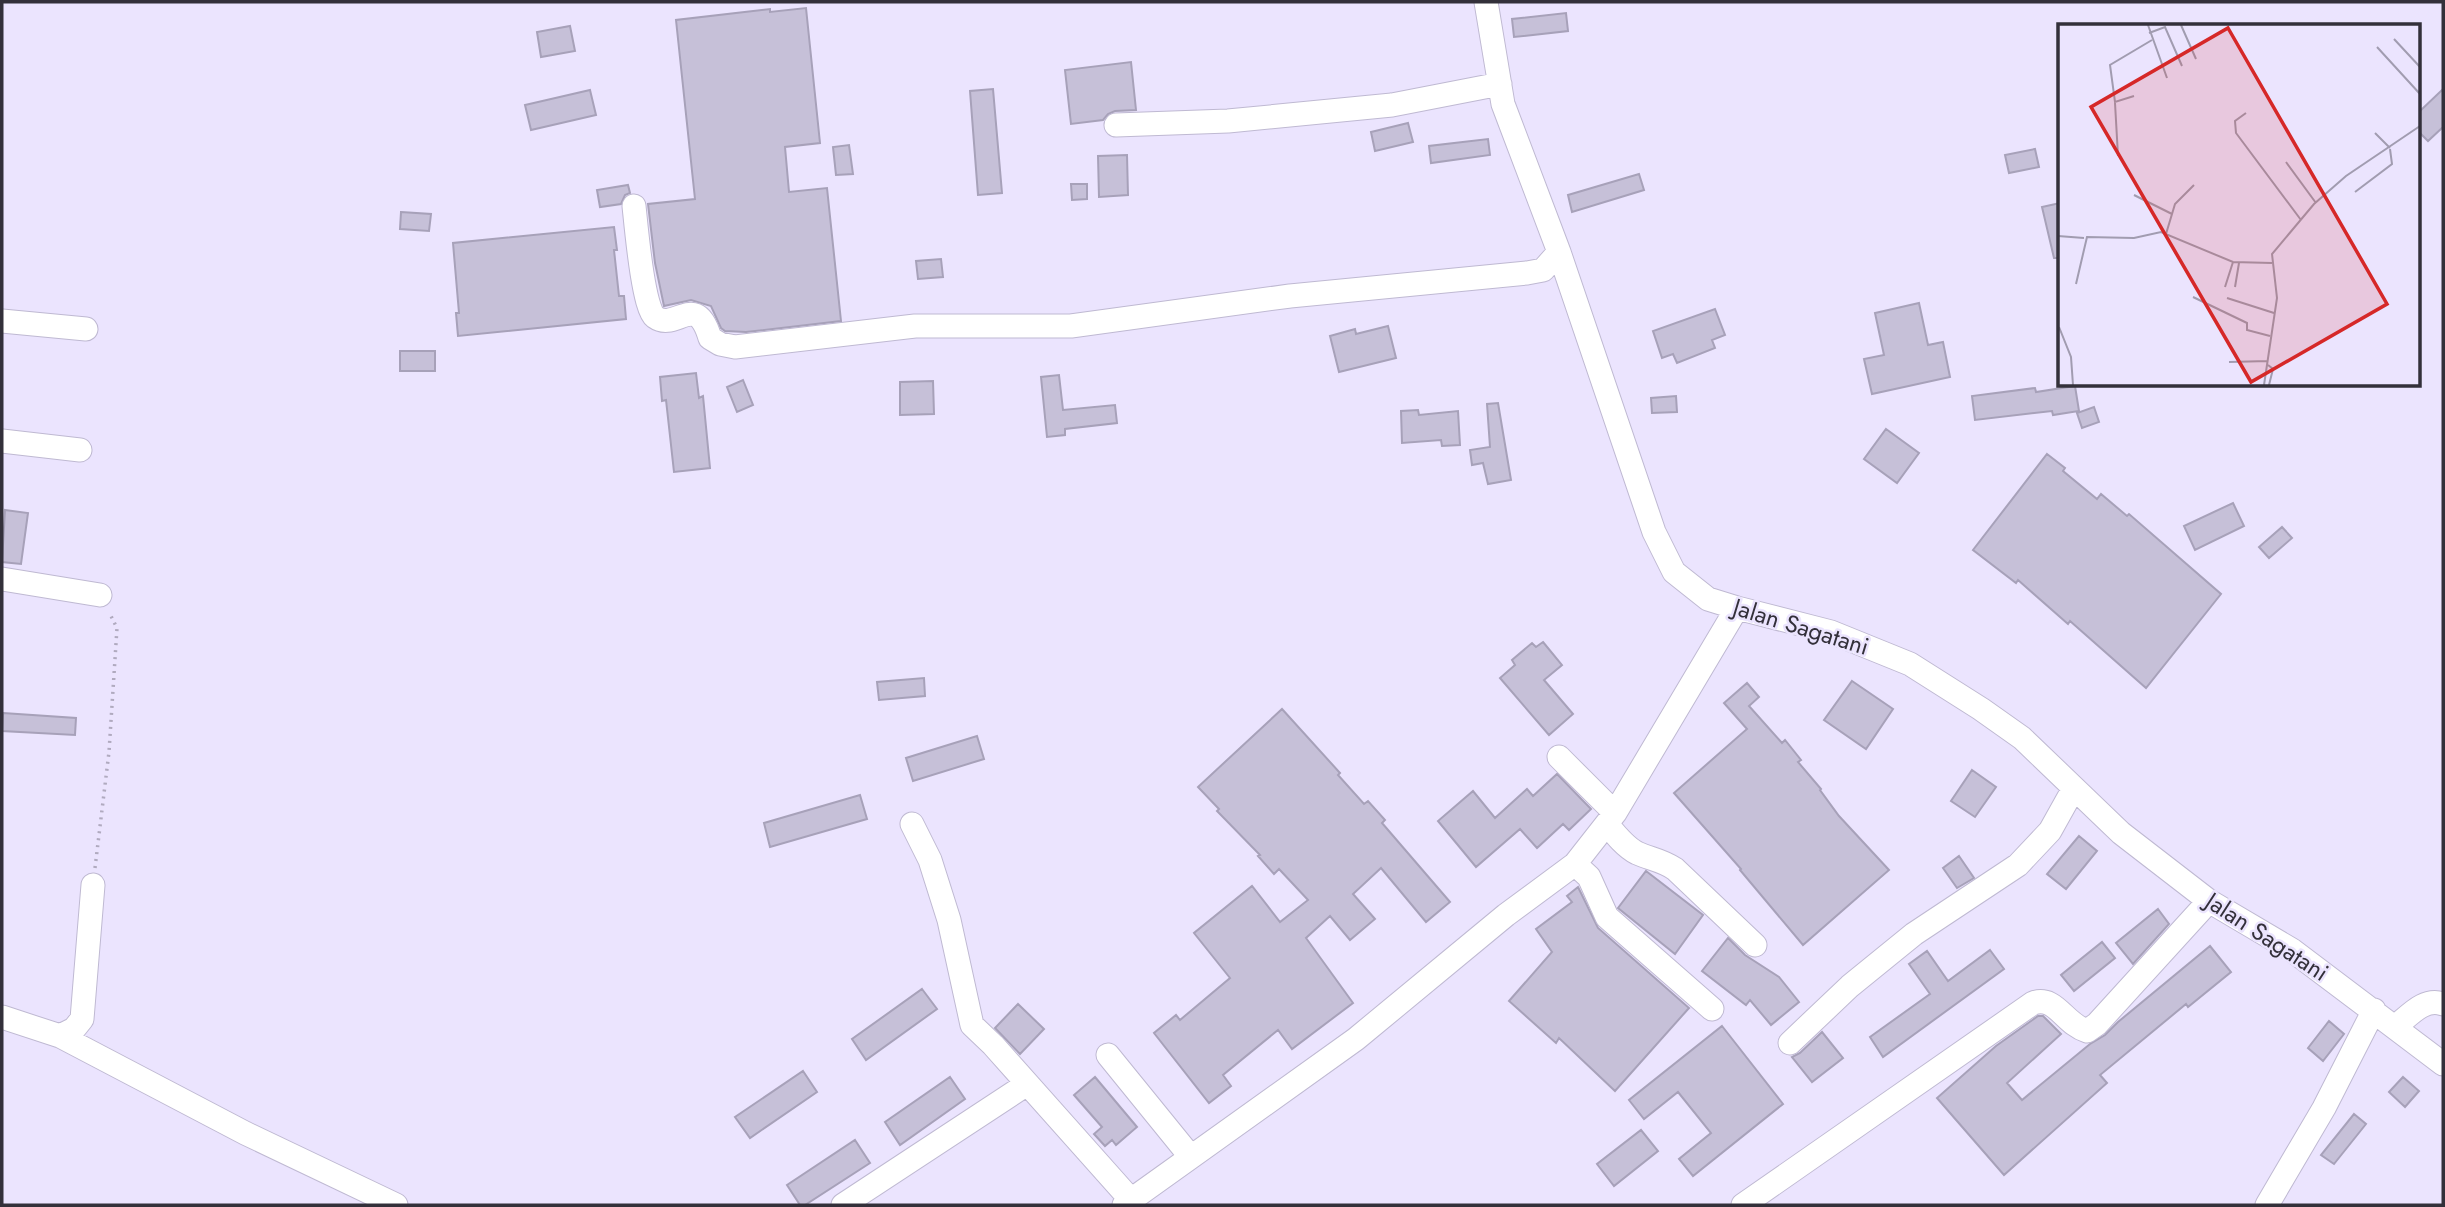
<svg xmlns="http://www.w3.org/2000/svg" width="2445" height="1207" viewBox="0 0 2445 1207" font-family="Jost,sans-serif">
	<rect width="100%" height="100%" fill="#ebe4fe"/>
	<!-- building -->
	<path fill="#c6c0d8" stroke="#a7a1b9" stroke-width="2" d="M806,8L820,143L785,147L789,192L827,188L841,321L746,332L725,331L721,328L711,306L691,300L664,306L655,263L648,204L695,199L676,20L770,9V12Z
		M1566,13L1568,31L1514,37L1512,19Z
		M570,26L575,51L541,57L537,32Z
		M1131,62L1136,110L1115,111L1108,114L1103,120L1071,124L1065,70Z
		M993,89L1002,193L978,195L970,91Z
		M2443,89V127L2428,141L2419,132V112Z
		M590,90L596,115L531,130L525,105Z
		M1408,123L1413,142L1375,151L1371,132Z
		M1488,139L1490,155L1431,163L1429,146Z
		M849,145L853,174L836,175L833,147Z
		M2035,149L2039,167L2009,173L2005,155Z
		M1127,155L1128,195L1099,197L1098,156Z
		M1639,174L1644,190L1572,212L1568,195Z
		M1071,184H1087V199L1072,200Z
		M628,185L630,193L625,195L621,204L600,207L597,190Z
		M2060,203V258H2054L2042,207Z
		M401,212L431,214L429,231L400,229Z
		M614,227L617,250H614L619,296H624L626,319L458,336L456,313H459L453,243Z
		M941,259L943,277L918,279L916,261Z
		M1919,303L1928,345L1943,342L1950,377L1872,394L1864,359L1884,355L1875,313Z
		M1715,309L1725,335L1712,340L1715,348L1677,363L1673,354L1662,358L1653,331Z
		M1388,326L1396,358L1339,372L1330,336L1355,329L1356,334Z
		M400,351H435V371H400Z
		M696,373L699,398L703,396L710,468L674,472L666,400L662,401L660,377Z
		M1059,375L1063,410L1115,405L1117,423L1065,429V435L1047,437L1041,377Z
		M743,380L753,405L737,412L727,387Z
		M933,381L934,414L900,415V382Z
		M2075,386L2079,411L2053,415L2052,411L1975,420L1972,396L2035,388L2036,392Z
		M1676,396L1677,412L1652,413L1651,398Z
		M1498,403L1511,480L1488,484L1483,463L1472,465L1470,450L1490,447L1487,404Z
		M2094,407L2099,422L2082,428L2077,413Z
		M1418,410L1419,415L1458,411L1460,445L1442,446L1441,440L1402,443L1401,411Z
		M1886,429L1919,453L1897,483L1864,459Z
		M2047,454L2065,468L2063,471L2097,499L2101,494L2127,516L2129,514L2221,594L2146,688L2070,621L2068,624L2018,580L2016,583L1973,550Z
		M2233,503L2244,526L2195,550L2184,526Z
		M5,510L28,513L21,564L2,562Z
		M2282,527L2292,538L2269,558L2259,547Z
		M1543,642L1562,665L1544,680L1573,714L1549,735L1500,678L1515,665L1512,660L1532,643L1536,647Z
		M924,678L925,696L879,700L877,682Z
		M1852,681L1893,709L1866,749L1824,720Z
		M1747,683L1759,697L1749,706L1782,743L1785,740L1801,760L1798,762L1821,789L1820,790L1839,816L1889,870L1803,945L1740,870L1741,869L1674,793L1747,729L1724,703Z
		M1282,709L1340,773L1338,775L1364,804L1368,801L1385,820L1382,823L1450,902L1426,922L1381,868L1353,894L1375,919L1350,940L1330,916L1306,938L1353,1003L1292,1049L1278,1030L1223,1075L1231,1086L1209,1103L1154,1033L1176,1015L1180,1020L1230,978L1194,933L1252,886L1280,922L1308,900L1279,869L1274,874L1258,856L1260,855L1217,811L1219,809L1198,787Z
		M3,713L76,718L75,735L2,731Z
		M977,736L984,759L913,781L906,758Z
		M1972,770L1996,787L1975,817L1951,801Z
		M1557,774L1591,809L1569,830L1563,824L1537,848L1520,829L1476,867L1438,821L1473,791L1495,818L1527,789L1533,796Z
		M860,795L867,819L770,847L764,823Z
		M2079,836L2097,851L2066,889L2047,874Z
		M1959,856L1974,878L1957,888L1943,868Z
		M1646,871L1703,915L1675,954L1618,908Z
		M1578,887L1598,928L1689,1008L1615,1091L1559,1038L1556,1043L1509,1001L1552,952L1536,929L1572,902L1567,896Z
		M2158,909L2169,924L2133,964L2116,943Z
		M1728,938L1745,955L1779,977L1799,1002L1771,1025L1750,1000L1746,1005L1702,971Z
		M2102,942L2115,958L2074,991L2061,975Z
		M2210,946L2231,972L2188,1007L2186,1004L2100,1075L2107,1083L2004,1175L1937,1098L1996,1046L2038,1016H2043L2061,1034L2007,1083L2022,1100L2090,1044L2105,1035L2118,1022Z
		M1990,950L2004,969L1883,1057L1870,1037L1930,994L1909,964L1927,951L1948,981Z
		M922,989L937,1009L866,1060L852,1039Z
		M1018,1004L1044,1029L1020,1054L995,1028Z
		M2329,1021L2344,1034L2323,1061L2308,1048Z
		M1722,1026L1783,1104L1693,1176L1679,1159L1711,1133L1678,1092L1644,1119L1629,1100Z
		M1822,1032L1843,1058L1812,1082L1792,1057L1800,1053Z
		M803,1071L817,1092L750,1138L735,1117Z
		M950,1077L965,1099L900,1145L885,1122Z
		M1095,1077L1137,1127L1116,1145L1112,1140L1105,1146L1094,1134L1102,1127L1074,1095Z
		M2403,1077L2419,1091L2405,1107L2389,1092Z
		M2354,1114L2366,1124L2334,1164L2321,1155Z
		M1641,1130L1658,1151L1614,1186L1597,1164Z
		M855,1140L870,1163L805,1205H800L787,1185Z"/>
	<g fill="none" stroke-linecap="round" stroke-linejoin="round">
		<!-- minor casing -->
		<g stroke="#bfb9d2" stroke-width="25">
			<path id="minor" d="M1486,2L1503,104L1559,252L1654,532L1674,572L1708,599L1737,608L1831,632L1910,664L1981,709L2022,738L2121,833L2209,901L2292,950L2443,1064
				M1116,125L1228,121L1392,105L1500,84
				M634,206C636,224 643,308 655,317C676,332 696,290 710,338L720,344L735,347L915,326H1071L1290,296L1527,273L1543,270L1559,252
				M2,321L86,329
				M2,441L80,450
				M2,579L100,595
				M1559,757L1615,813
				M912,824L930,860L949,920L972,1025L993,1045L1131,1200
				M1607,824C1615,834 1625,847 1637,853C1650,859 1662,860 1675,869L1755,945
				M1575,864L1589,877L1607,917L1712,1009
				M2,1017L60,1036L74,1029L82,1019L93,885
				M2395,1027C2409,1016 2424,997 2443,1004
				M60,1036L245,1133L396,1205
				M1790,1043L1850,986L1914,934L2018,865L2050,831L2074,788
				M1108,1055L1190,1156
				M843,1205L1027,1084
				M1124,1205L1356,1039L1506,915L1575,864L1615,813L1737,608
				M1743,1205L2033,1003C2056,995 2064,1024 2087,1031L2097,1024L2209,901
				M2267,1205L2324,1108L2374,1010"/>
		</g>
		<!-- path -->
		<path stroke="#b0aabf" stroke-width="3.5" stroke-dasharray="2 5" stroke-linecap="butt" d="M95,868L109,752L117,628L109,612"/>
		<!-- minor -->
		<use href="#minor" stroke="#fff" stroke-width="23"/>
	</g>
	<g text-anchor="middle" stroke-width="5" stroke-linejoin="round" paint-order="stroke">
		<!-- street labels -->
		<g font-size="24" fill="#33303a" stroke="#ebe4fe">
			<text transform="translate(1801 627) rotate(17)" y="8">Jalan Sagatani</text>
			<text transform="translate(2267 937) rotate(33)" y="8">Jalan Sagatani</text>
		</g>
	</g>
	<!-- overview -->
	<g transform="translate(2058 24)">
		<rect width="362" height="362" fill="#ebe4fe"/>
		<path fill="none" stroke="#a19cb0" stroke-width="2" d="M90,1L109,54M123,1L138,35M91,9L107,3L124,42M336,15L362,43M319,23L362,70M76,72L57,78L52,41L94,16M57,79L60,132M188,89L177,97L178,109L243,196M317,109L332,124M228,138L258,179M297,168L334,140L332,125M76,171L114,190M108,210L117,180L136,161M0,212L26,214M18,260L29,213L76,214L103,208L175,238L214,239M167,263L175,238M177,263L181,239M135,273L189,299V306L212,312M169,274L216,289M1,303L13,333L15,361M171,338L210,337M210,341L215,345L211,361M206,361L219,274L214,230L256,180L288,152L362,102"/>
		<path fill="#d62828" fill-opacity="0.15" stroke="#d62828" stroke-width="3.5" d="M170,4L329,280L193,358L33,83Z"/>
		<rect width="362" height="362" fill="none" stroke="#33303a" stroke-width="3.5"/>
	</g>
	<!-- border -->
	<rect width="2445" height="1207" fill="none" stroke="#33303a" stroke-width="7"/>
</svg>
